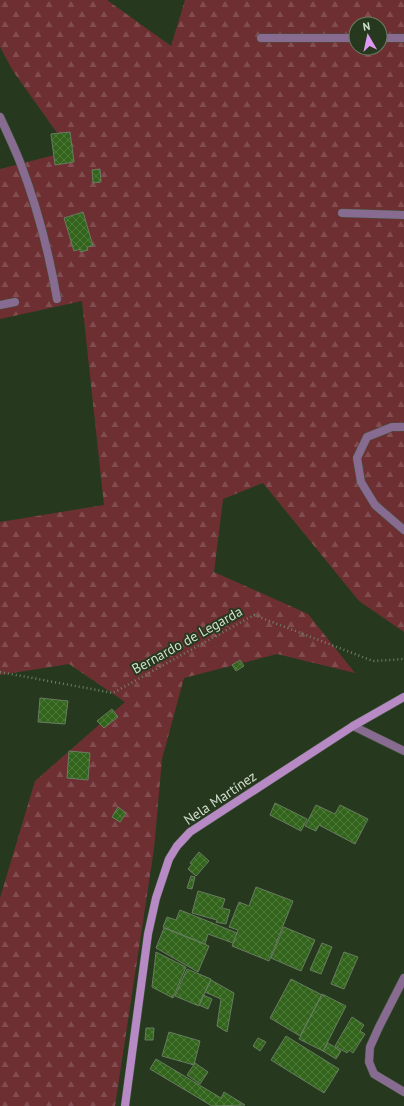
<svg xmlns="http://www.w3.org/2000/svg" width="404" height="1106" viewBox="0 0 404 1106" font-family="'PT Sans',sans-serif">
	<defs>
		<pattern id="forest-firs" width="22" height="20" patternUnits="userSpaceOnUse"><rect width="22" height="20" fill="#6e2f33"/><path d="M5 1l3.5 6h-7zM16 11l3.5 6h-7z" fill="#824d50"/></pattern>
		<pattern id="building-cross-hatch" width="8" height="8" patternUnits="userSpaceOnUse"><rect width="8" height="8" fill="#32641c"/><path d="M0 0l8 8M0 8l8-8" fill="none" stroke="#4f7a3c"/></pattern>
	</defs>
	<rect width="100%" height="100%" fill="#26391f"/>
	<!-- forest -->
	<path fill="url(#forest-firs)" fill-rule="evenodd" d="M0,0H107L171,46L185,0H404V632L359,601L263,483L223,499L214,572L308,614L355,673L277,654L184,678L162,759L154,849L115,1106H0V898L35,781L125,702L69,664L0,675V522L104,505L82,301L0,319V169L70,151L13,71L0,47ZM356,24H380V48H356Z"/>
	<!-- building -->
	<path fill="url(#building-cross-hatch)" stroke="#687d60" d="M70,132L74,162L55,165L51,134Z
		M100,169L101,182L93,183L92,170Z
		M83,212L93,246L87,247L88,250L80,252V249L74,251L64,218Z
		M240,660L244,666L236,671L232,665Z
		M40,698L68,701L65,724L38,722Z
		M112,709L118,717L104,728L97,721Z
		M69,751L90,753L88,780L67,778Z
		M275,803L307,819L301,831L270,815Z
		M316,805L335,814L340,805L368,819L355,844L319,825L316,831L305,826Z
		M118,807L126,813L120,822L112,817Z
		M199,852L209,861L196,876L188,869L192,864L190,863Z
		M191,876L195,877L192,889L187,888Z
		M256,887L293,901L269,961L232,946L238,930L229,927L239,902L249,906Z
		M198,891L225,899L222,908L230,910L226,924L216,922L217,920L192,913Z
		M180,910L237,933L233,943L208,934L205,944L163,927L167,917L176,920Z
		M284,927L315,940L301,971L271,958Z
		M164,928L209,946L198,972L156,948Z
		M322,943L332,947L321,974L310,970Z
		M156,952L186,967L173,998L152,987Z
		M344,952L358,957L344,989L331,984Z
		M187,969L211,979L199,1006L175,996Z
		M291,979L322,995L300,1036L270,1018Z
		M211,980L234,993L227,1032L217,1026L221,999L205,992Z
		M322,994L346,1006L323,1051L299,1039Z
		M203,995L212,999L208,1009L199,1005Z
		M352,1017L364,1025L360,1031L365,1034L353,1053L349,1050L347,1053L335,1046Z
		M146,1028H154L153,1040H145Z
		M169,1032L200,1041L194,1065L162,1056Z
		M286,1036L339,1069L324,1093L271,1060Z
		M258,1038L266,1042L260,1051L253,1046Z
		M328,1043L341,1051L336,1059L323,1051Z
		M156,1059L221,1098L224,1092L245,1105L212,1106L150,1069Z
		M195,1063L208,1072L200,1084L187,1075Z"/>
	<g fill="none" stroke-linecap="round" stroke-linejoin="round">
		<!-- minor casing -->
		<g stroke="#42543b" stroke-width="9">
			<path id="minor" d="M261,38H356
				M380,38H404
				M0,117C7,132 14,147 20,162C37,206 49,253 57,299
				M342,213L404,215
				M0,305L15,302
				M404,427H392L367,437L357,458L361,482L375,505L404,530
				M353,726L404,751
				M404,978L379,1027L370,1047L369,1062L374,1074L404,1092"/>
		</g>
		<!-- secondary casing -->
		<g stroke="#42543b" stroke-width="9">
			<path id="secondary" d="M125,1106L148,934L156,898L169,859L177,846L190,832L353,726L404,697"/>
		</g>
		<!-- path -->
		<path stroke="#70806a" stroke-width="2.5" stroke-dasharray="1 3" stroke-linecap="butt" d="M0,672L113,693L254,615L373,661L404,659"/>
		<!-- minor -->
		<use href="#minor" stroke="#876b90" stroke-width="8"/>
		<!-- secondary -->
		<use href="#secondary" stroke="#b78ac5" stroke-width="8"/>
	</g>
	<g text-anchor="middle" stroke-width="4" stroke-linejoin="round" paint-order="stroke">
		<!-- street labels -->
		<g font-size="14" fill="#d3dfcf" stroke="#26391f">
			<text transform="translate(187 640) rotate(-29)" y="5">Bernardo de Legarda</text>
			<text transform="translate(220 798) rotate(-34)" y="5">Nela Martínez</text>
		</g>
	</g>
	<!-- north arrow -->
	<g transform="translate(368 36) rotate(351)"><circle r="19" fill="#26391f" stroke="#6b7b65"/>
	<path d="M0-3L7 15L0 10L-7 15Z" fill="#dd99f3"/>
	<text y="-6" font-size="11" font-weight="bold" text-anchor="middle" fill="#d3dfcf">N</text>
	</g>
</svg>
